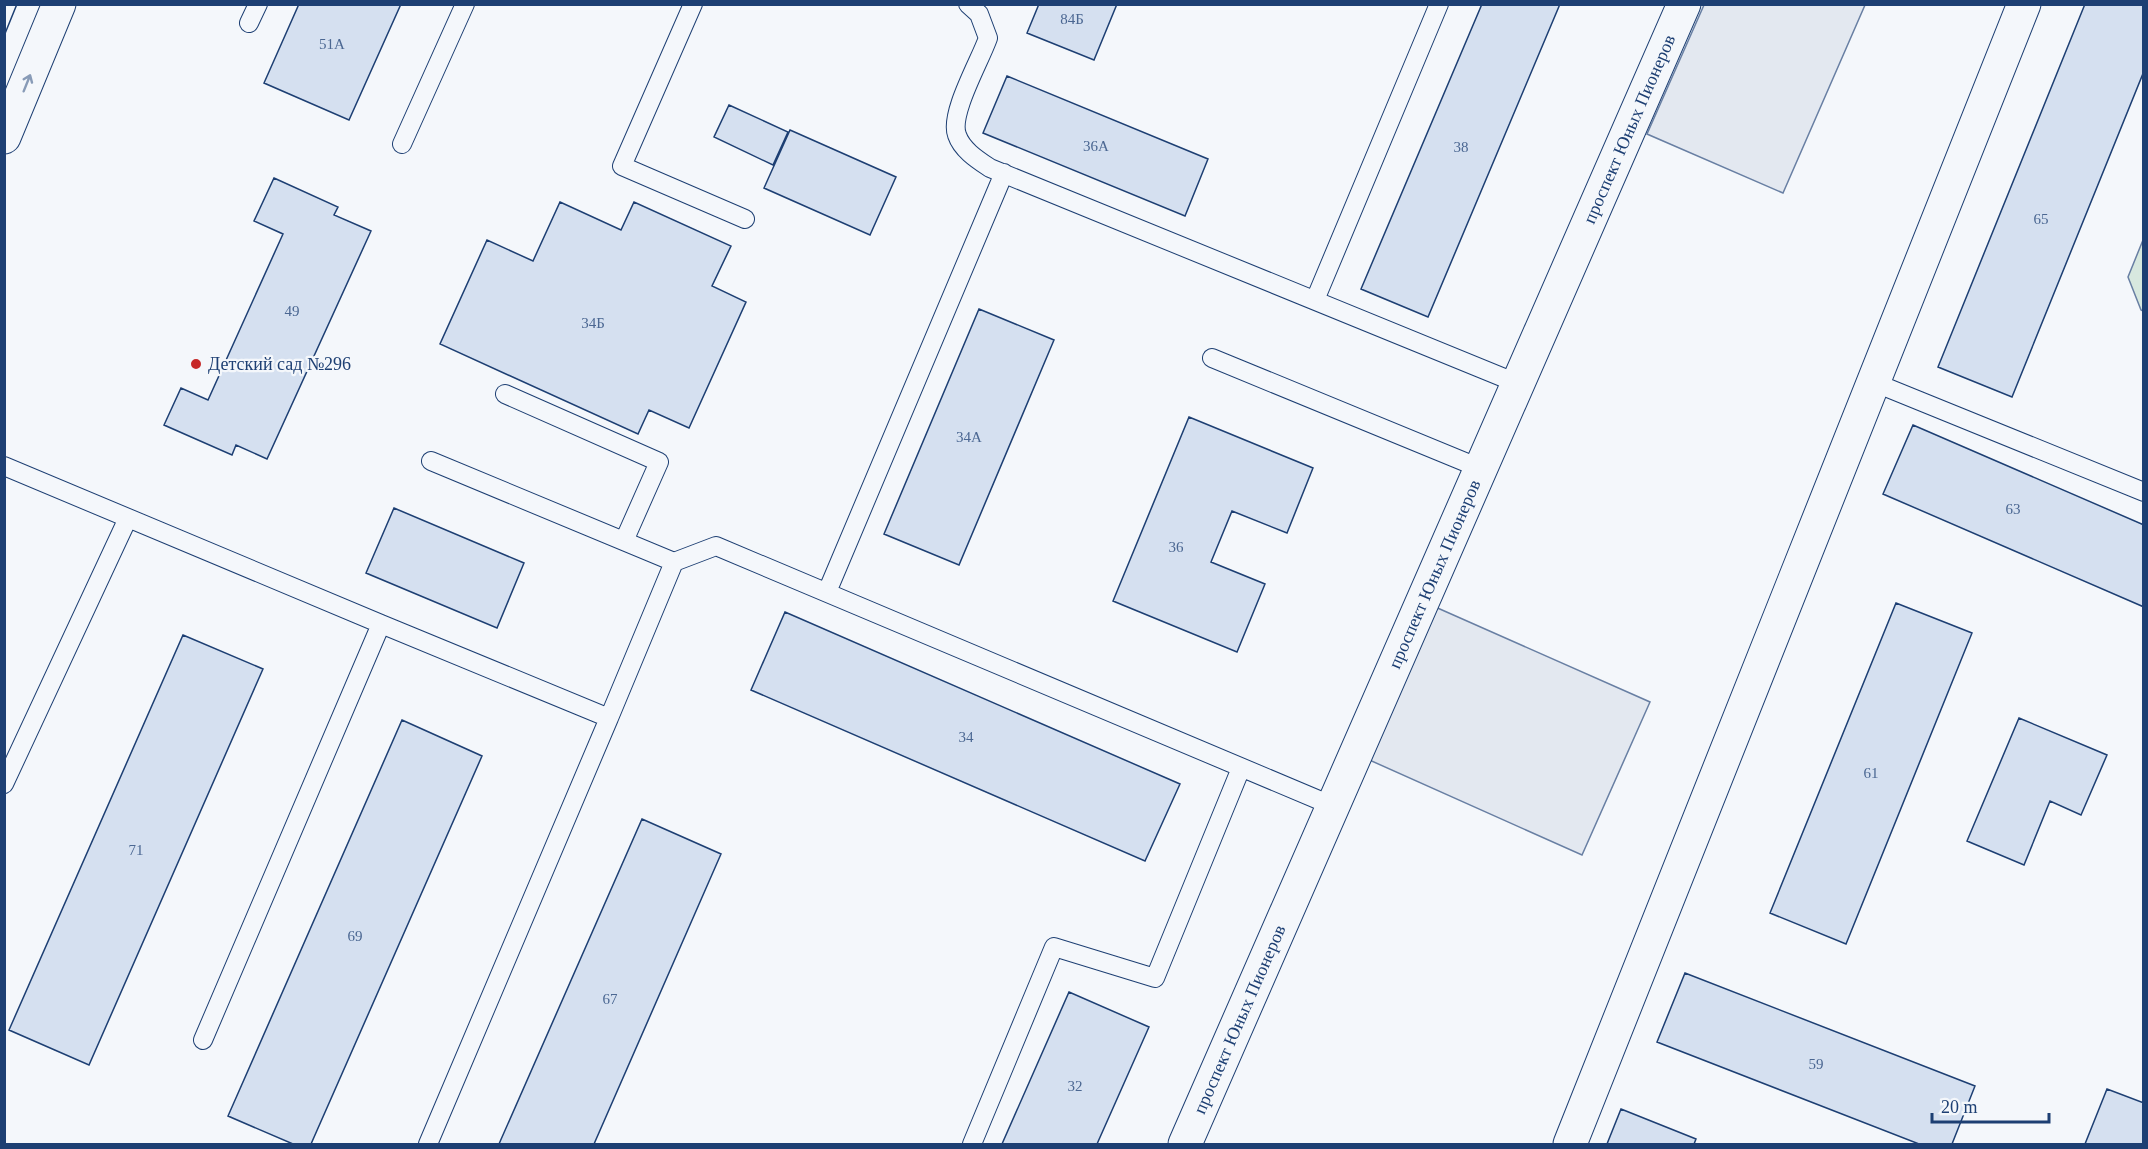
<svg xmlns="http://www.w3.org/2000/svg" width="2148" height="1149" viewBox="0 0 2148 1149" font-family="Georgia,serif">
	<rect width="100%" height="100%" fill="#f4f7fb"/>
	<!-- green -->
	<path fill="#d7e8df" stroke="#687fa3" stroke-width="1.5" d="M2143,240V311L2141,310L2128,277Z"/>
	<!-- parking -->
	<path fill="#e3e8f0" stroke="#687fa3" stroke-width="1.5" d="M1704,5H1865L1783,193L1647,134Z
		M1424,602L1650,702L1582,855L1356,754Z"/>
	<!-- building -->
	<path fill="#d5e0f0" stroke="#1d3f73" stroke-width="1.5" d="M299,4H401L349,120L264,83Z
		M1039,4H1117L1094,60L1027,33Z
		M1482,4H1560L1428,317L1361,289Z
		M2085,4H2144V71L2012,397L1938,367Z
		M1007,76L1208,159L1185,216L983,133Z
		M729,105L788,132L773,165L714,137Z
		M790,130L896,177L870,235L764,188Z
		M274,178L338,207L334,215L371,231L267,459L236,445L232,455L164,425L181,388L208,400L283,234L254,221Z
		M560,202L621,230L634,202L731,246L712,286L746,302L689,428L649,410L638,434L440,344L487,240L533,261Z
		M979,309L1054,340L959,565L884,534Z
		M1189,417L1313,468L1287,533L1232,511L1211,562L1265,584L1237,652L1113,601Z
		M1913,425L2144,525V607L1883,494Z
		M394,508L524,563L497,628L366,573Z
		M1896,603L1972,633L1846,944L1770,913Z
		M785,612L1180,784L1145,861L751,690Z
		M183,635L263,669L89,1065L9,1030Z
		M2019,718L2107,755L2081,815L2050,801L2024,865L1967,841Z
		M402,720L482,756L311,1144H293L228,1116Z
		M642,819L721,854L594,1144H499Z
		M1685,973L1975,1086L1952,1144H1919L1657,1042Z
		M1069,992L1149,1027L1097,1144H1002Z
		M2107,1089L2144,1103V1144H2085Z
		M1621,1109L1696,1139L1694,1144H1607Z"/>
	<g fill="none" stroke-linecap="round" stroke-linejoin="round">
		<!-- lane casing -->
		<g stroke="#1d3f73" stroke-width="20">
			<path id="lane" d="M693,4L622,166L745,219
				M968,4L979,14L988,38C980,61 949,114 957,135C962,150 978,160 990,168L1519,384
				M249,23L258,4
				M402,144L465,4
				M1315,300L1439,4
				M1212,358L1482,469
				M1873,382L2144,492
				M505,394L659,462L624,541
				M431,461L674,562
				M4,466L381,624
				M827,592L1004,173
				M609,718L674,562L716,546L1333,806
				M4,784L128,518
				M203,1040L381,624L609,718L428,1144
				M972,1144L1054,947L1155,978L1241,768"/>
		</g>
		<!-- street casing -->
		<g stroke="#1d3f73" stroke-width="35">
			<g id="street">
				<path id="s1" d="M1185,1144L1684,4"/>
				<path d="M1570,1144L2024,4"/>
			</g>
		</g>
		<!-- secondary casing -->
		<g stroke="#1d3f73" stroke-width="35">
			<path id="secondary" d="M4,137L59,4"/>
		</g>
		<!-- lane -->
		<use href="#lane" stroke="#f4f7fb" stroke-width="18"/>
		<!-- street -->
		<use href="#street" stroke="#f4f7fb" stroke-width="33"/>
		<!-- secondary -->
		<use href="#secondary" stroke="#f4f7fb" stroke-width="33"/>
		<!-- tram -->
		<path stroke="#1d3f73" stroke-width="1.5" d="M4,36L17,4"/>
	</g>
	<!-- one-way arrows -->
	<defs><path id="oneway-shaft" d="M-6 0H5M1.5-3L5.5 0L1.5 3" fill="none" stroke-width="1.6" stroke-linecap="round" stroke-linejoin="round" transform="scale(1.5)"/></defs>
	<use stroke="#889bb7" href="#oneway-shaft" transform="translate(27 83) rotate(-68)"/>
	<!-- markers -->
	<circle fill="#c62828" stroke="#f4f7fb" stroke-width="2" cx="196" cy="364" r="6"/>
	<g text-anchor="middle" stroke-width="4.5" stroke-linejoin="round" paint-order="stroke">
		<!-- number labels -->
		<g font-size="15" fill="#4b6792">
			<text x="1072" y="24">84Б</text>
			<text x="332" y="49">51А</text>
			<text x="1096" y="151">36А</text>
			<text x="1461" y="152">38</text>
			<text x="2041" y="224">65</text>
			<text x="292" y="316">49</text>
			<text x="593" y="328">34Б</text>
			<text x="969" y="442">34А</text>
			<text x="2013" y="514">63</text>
			<text x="1176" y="552">36</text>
			<text x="966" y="742">34</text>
			<text x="1871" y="778">61</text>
			<text x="136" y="855">71</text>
			<text x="355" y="941">69</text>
			<text x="610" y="1004">67</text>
			<text x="1816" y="1069">59</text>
			<text x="1075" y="1091">32</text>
		</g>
		<!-- street labels -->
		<g font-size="18" fill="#1d3f73" stroke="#f4f7fb">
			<text dy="6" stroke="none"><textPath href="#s1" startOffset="1108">проспект Юных Пионеров</textPath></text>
			<text dy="6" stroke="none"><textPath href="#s1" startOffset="622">проспект Юных Пионеров</textPath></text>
			<text dy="6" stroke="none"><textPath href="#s1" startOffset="136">проспект Юных Пионеров</textPath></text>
		</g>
		<!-- poi labels -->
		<g font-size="18" fill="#1d3f73" stroke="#f4f7fb" text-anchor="start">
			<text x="208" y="370">Детский сад №296</text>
		</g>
	</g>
	<!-- border -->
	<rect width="2148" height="1149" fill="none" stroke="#1d3f73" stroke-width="12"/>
	<!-- scale -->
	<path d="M1932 1113v9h117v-9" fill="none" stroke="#1d3f73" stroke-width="3"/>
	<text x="1941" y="1113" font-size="18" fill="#1d3f73" stroke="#f4f7fb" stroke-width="4.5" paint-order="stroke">20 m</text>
</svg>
